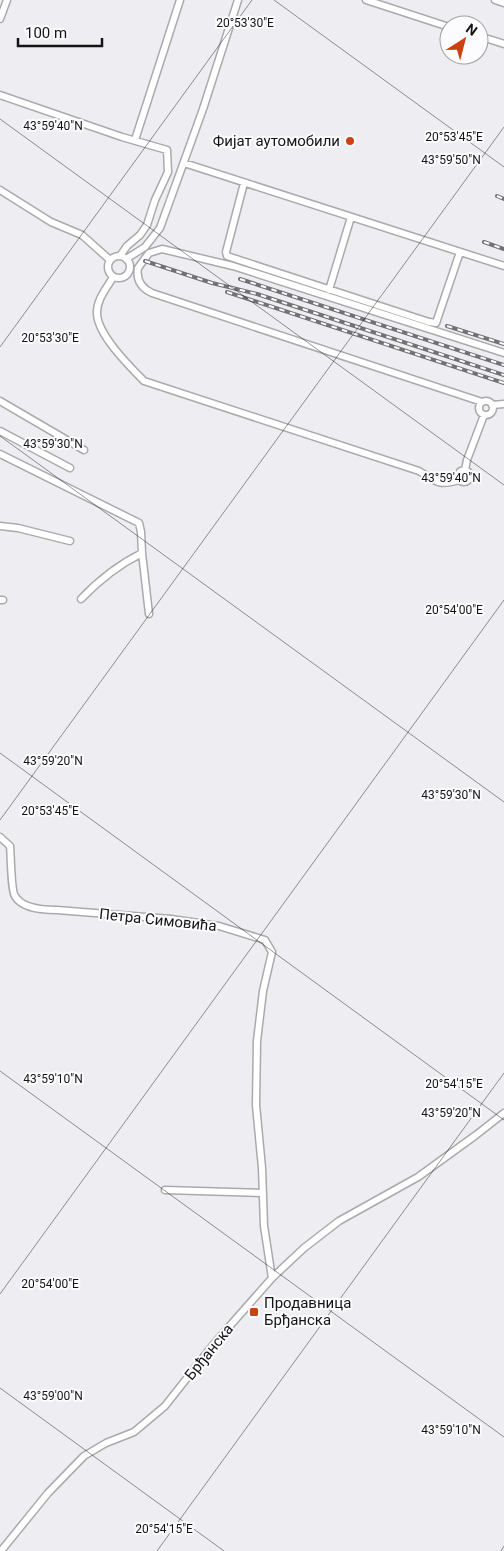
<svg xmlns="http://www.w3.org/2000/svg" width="504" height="1551" viewBox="0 0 504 1551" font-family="Roboto,sans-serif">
	<rect width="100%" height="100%" fill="#eeeef2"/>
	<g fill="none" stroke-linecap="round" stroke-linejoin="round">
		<!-- minor casing -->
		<g stroke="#aaaaad" stroke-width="9">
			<path id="minor" d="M366,0L449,27
				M495,0L504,3
				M0,19L7,0
				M479,36L504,44
				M0,95L122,137L167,150L168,172L155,200L147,225L140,235L127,246L120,256
				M135,140L180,0
				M184,163L504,266
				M244,183L226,252L227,256L429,322L436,323L460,252
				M0,190L51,222L82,235L110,260
				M108 267a11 11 0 1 1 22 0a11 11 0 1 1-22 0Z
				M126,259L145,247L160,228L203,109L238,0
				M113,277C107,288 97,299 97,312C96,333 129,366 144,381L419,471C437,482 438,486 459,480
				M329,290L351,217
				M479 408a7 7 0 1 1 14 0a7 7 0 1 1-14 0Z
				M0,401L84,450
				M482,402L152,293C141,288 136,280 138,268L149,253L162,249L233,266L504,353
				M492,405L504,404
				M0,431L70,468
				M0,454L139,523L141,532L142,553L149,614
				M458 476a6 6 0 1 1 12 0a6 6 0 1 1-12 0Z
				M465,470L467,460L484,415
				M0,526L18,528L70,541
				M81,599C99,580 118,565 142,553
				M0,600H3
				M0,837L10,846C11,855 11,891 15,896C22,909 45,910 57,910L171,919L219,926L265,940L272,952L263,991L257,1041L256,1105L262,1168L264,1226L272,1278
				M165,1190L263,1193
				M1,1551L48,1493L84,1456L106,1443L134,1432L165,1406L213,1345L272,1278L304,1248L339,1221L418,1177L476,1135L504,1113"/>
		</g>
		<!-- minor -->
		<use href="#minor" stroke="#fff" stroke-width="6"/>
		<!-- rail casing -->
		<g stroke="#727275" stroke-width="4">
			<path id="rail" d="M497,196L504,199
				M484,242L504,249
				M145,261L212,283L257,294L504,375
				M240,279L504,365
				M227,292L504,383
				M447,326L504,344"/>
		</g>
		<!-- rail -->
		<use href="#rail" stroke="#fcfcff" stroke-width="2" stroke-dasharray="5.5" stroke-linecap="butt"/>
	</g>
	<!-- ticks -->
	<path fill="none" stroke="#141415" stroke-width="1" stroke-opacity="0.45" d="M274,0L504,167M0,119L504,485M0,347L252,0M0,436L504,802M0,753L504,1120M0,820L504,127M0,1071L504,1437M0,1294L504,600M0,1388L224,1551M157,1551L504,1073M501,1551L504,1546"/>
	<!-- markers -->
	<g fill="#ca430e" stroke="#fcfcff" stroke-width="2">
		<circle cx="350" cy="141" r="5"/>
		<rect x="249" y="1307" width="10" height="10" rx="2.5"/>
	</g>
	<g text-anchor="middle" stroke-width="4" stroke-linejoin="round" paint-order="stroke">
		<!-- poi labels -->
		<g font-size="15" fill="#141415" stroke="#fcfcff" text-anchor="end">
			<text x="340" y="146">Фијат аутомобили</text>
			<text x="264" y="1308" text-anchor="start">Продавница<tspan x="264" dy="17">Брђанска</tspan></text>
		</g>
		<!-- street labels -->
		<g font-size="15" fill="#141415" stroke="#fcfcff">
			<text transform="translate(158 920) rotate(6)" y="5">Петра Симовића</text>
			<text transform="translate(209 1352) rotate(-51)" y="5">Брђанска</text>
		</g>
	</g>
	<g font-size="12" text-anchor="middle" fill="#141415" stroke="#fcfcff" stroke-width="4" stroke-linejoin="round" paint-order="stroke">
		<text x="245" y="27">20°53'30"E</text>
		<text x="53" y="130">43°59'40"N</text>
		<text x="454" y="141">20°53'45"E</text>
		<text x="451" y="164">43°59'50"N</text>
		<text x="50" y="342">20°53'30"E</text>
		<text x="53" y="448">43°59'30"N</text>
		<text x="451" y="482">43°59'40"N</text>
		<text x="454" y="614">20°54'00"E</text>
		<text x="53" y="765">43°59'20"N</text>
		<text x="451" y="799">43°59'30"N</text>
		<text x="50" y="815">20°53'45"E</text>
		<text x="53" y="1083">43°59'10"N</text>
		<text x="454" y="1088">20°54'15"E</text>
		<text x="451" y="1117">43°59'20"N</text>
		<text x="50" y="1288">20°54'00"E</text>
		<text x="53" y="1400">43°59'00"N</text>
		<text x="451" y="1434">43°59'10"N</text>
		<text x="164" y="1533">20°54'15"E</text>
	</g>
	<!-- north arrow -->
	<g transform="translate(464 40) rotate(36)"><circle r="24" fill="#fcfcff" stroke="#9f9fa1"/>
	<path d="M0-4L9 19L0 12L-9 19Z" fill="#ca430e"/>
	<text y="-8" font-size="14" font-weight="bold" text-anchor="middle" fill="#141415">N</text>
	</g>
	<!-- scale -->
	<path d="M18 38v8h84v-8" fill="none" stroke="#141415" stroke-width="2.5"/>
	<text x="25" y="38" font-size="15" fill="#141415" stroke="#fcfcff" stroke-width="4" paint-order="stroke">100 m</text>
</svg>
